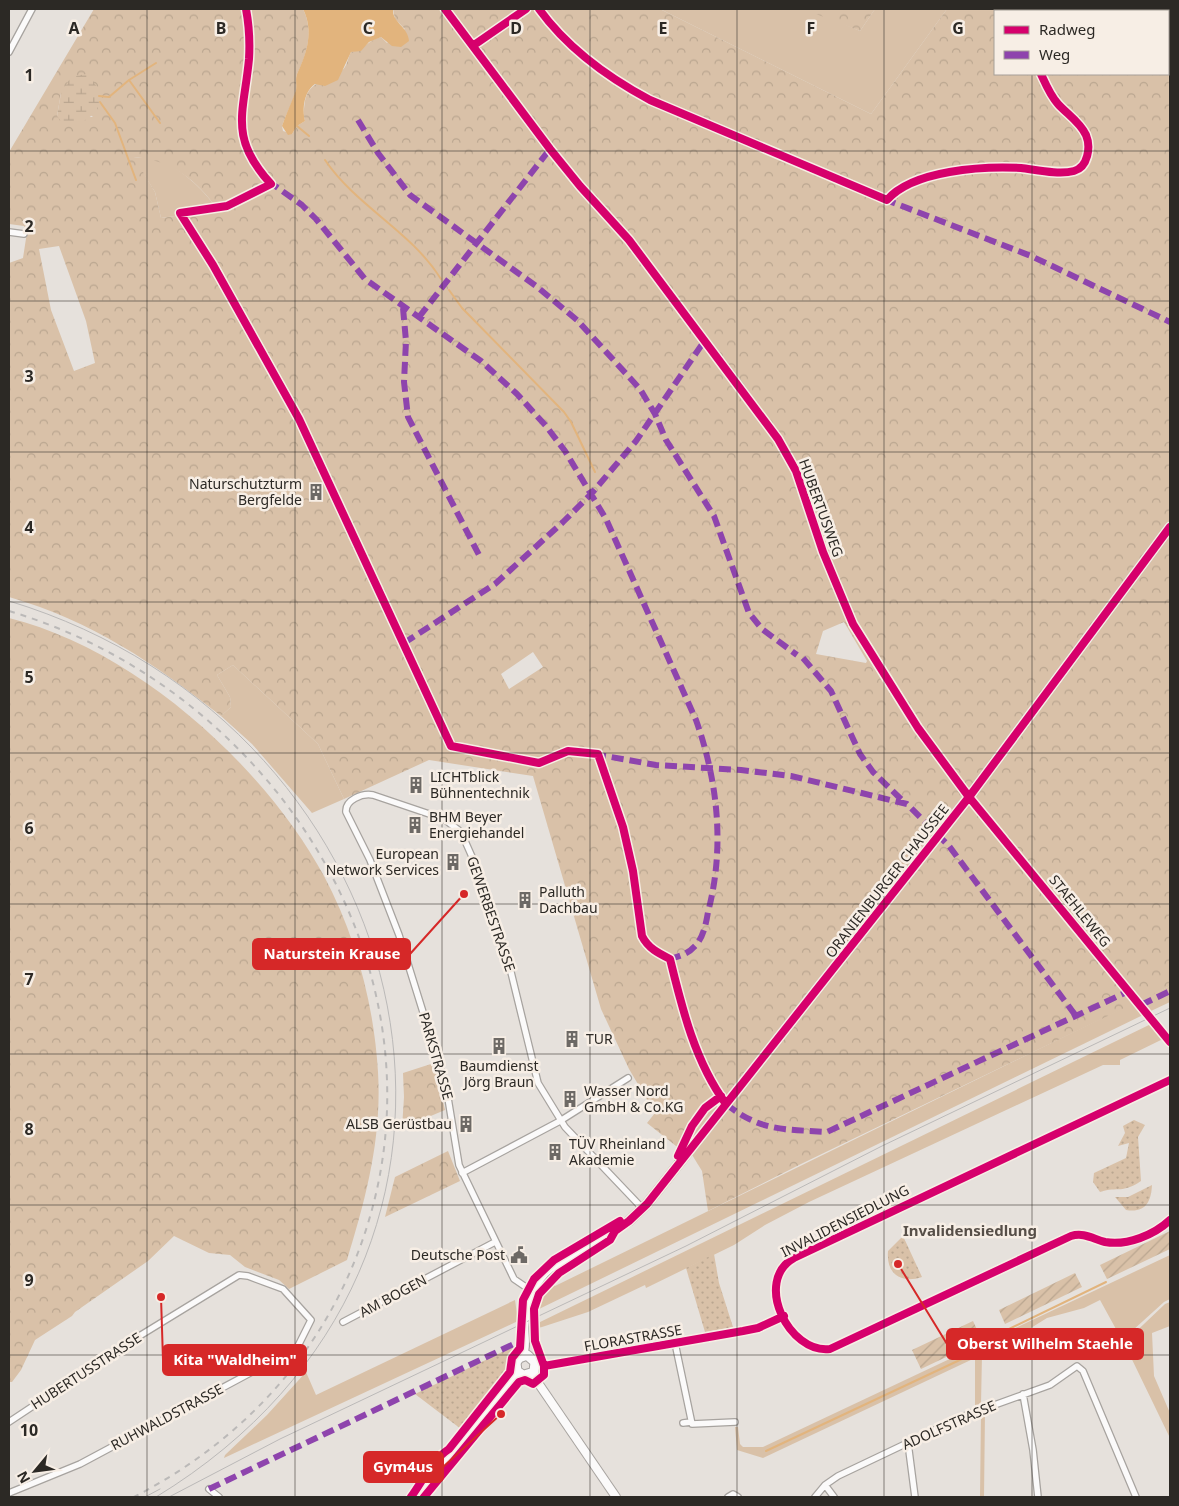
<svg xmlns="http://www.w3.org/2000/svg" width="1179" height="1506" viewBox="0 0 1179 1506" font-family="'Noto Sans',sans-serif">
	<defs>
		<pattern id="forest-crowns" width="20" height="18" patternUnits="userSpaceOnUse" patternTransform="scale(1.25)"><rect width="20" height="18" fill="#d9c1a8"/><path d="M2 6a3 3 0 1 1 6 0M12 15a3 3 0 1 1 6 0" fill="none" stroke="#baa690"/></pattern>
		<pattern id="wetland-marsh" width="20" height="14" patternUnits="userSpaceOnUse" patternTransform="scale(1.25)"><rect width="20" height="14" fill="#d9c1a8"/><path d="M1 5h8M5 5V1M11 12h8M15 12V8" fill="none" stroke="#baa690"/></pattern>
		<pattern id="park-dots" width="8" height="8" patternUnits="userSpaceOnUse" patternTransform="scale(1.25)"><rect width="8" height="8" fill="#d9c1a8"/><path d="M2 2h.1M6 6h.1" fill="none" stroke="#baa690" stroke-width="1.8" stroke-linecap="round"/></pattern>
		<pattern id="garden-furrows" width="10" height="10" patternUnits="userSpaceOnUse" patternTransform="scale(1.25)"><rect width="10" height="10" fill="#d9c1a8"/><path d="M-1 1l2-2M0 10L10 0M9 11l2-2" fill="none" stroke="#baa690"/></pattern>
	</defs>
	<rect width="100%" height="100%" fill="#e6e1dc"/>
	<!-- grass -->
	<path fill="#d9c1a8" d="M660,9H809L860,31L875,9H947L871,114Z
		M133,157C140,158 147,157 153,159C179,165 203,189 218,210L161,218L155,192Z
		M233,665L318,744L344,799L312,813L252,744L221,716L231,707L230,697L217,675Z
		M1170,986V1002L1151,1011L1141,999Z
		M1133,1003L1143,1015L537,1310L540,1296L552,1281L555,1286Z
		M1151,1024L1163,1039L1120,1060V1065H1103L809,1202L765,1225L734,1245L646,1288L645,1285L588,1312L542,1327L538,1328L536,1324Z
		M1170,1255V1299L1164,1302L1122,1340L1100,1300L1084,1308L1047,1318L1026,1331L1004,1338L982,1355L981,1404L975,1407V1358L763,1458L737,1450L735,1427H738L740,1444L743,1447H763Z
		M515,1300L518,1321L224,1458L225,1455L267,1415L306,1372L316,1395Z
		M1170,1302V1326L1152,1333L1154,1376L1170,1413V1438L1124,1343L1165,1304Z
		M985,1412L984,1497H980L981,1413Z"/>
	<!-- forest -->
	<path fill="url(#forest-crowns)" fill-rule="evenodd" d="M94,9H303C314,31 307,54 297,74C295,79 297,85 296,90C293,102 286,114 282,126L283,131L292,134L297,126L305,121C303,113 304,109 305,101C309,81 325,82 340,72C348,67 347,59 351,52C368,48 366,41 381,37L387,43L405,29L395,19L393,9H660L871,114L947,9H1170V986L801,1164L708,1211L702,1171L686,1145L681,1150L647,1123L655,1113L629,1069L601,1009L533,776L429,760L344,799L318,744L233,665L217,675L230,697L231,707L221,716C154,663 92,621 9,597V263L23,258L27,232L24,226L9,224V152ZM995,11H1168V74H995ZM61,93L93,117L57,116ZM134,157C171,160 197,180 218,210L161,218L155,192ZM59,246L86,321L95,363L74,371L51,310L39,249ZM844,622L867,661L866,663L816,654L823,631ZM533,652L543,667L509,689L501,674Z
		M803,9H875L860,31Z
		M9,618C134,649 263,764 324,876C356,936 374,1005 378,1072C382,1138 366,1198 347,1260L289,1289L279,1280L245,1267L230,1255L209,1253L174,1236L148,1261L75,1312L72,1316L35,1340L21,1370L12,1382H9Z
		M434,1063L445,1110L402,1128L404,1097L403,1073Z
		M448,1151L460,1181L385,1217L395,1177Z"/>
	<!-- wetland -->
	<path fill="url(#wetland-marsh)" d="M86,74C113,97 97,123 65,126L57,116L61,93L71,77Z"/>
	<!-- park -->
	<path fill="url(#park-dots)" d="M1134,1120L1145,1125L1138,1137L1141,1181C1122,1194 1119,1186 1100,1192L1093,1182L1094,1173L1126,1158L1129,1143L1118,1146L1125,1133L1123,1126Z
		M1152,1185C1151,1203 1145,1213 1126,1210L1115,1197H1128Z
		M903,1236L922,1277C901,1284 886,1274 888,1251Z
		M714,1254L719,1283L733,1327L705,1332L686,1268Z
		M519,1344C518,1354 508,1357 510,1369L461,1429L415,1394Z"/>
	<!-- garden -->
	<path fill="url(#garden-furrows)" d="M1170,1231V1249L1107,1279L1100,1265Z
		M1075,1273L1082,1287L1005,1324L999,1310Z
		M973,1321L982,1340L921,1369L912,1350Z"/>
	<!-- water -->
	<path fill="#e2b47d" d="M303,9H393C392,23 408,26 409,41L401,47L392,46L381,37L369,42L361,51L351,52L338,80L325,86L315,84C304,92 302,108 305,121L297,126L292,134L288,135L282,126C286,114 292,102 296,90C297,85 295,79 297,74C307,53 314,31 303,9Z"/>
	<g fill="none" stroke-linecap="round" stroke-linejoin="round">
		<!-- stream -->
		<path stroke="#e2b47d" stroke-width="2" d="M129,80L160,123
			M99,96L109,97L129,80L156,63
			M100,102L115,123L136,180
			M297,126L309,136
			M325,160C357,207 411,231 441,279
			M449,290L462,308L564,412L571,422L595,472
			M984,1341L1106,1282
			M766,1451L981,1350"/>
		<!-- street casing -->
		<g stroke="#a7a39f" stroke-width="8">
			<path id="street" d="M9,52L32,9
				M9,232L24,234
				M629,240L741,387L788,454L803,488L823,552L853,624L918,728L969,797L1170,1042
				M1170,1080L794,1258C753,1281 789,1354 830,1349L1071,1236C1084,1232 1093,1239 1105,1242C1127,1246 1154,1235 1170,1220
				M462,1173L560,1121L628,1078
				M533,1292L514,1279L459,1165L446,1086L399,935L370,860L346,812C345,800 362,793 373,795L444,819L461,832L477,868L508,960L538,1083L565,1127L643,1209
				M343,1322L495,1242
				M675,1343L692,1424L735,1422
				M536,1367L735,1333
				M1023,1394L1033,1450L1038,1497
				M9,1422L128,1343L239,1275L248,1276L283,1289L311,1320L298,1346L293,1350L80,1464L9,1493
				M683,1423L691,1422
				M908,1443L915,1497
				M825,1485L834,1497
				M209,1489L219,1497
				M728,1497L733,1494L738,1497
				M815,1497L825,1485L838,1476L964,1416L1050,1385L1077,1366L1083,1371L1136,1497"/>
		</g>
		<!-- secondary casing -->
		<g stroke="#a7a39f" stroke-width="10">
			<path id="secondary" d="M532,1374L616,1497"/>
		</g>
		<!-- primary casing -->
		<g stroke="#a7a39f" stroke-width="11">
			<path id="primary" d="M522,1356C527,1346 523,1336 524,1325C525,1305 534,1280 550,1268L629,1221L647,1204L969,797L1170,527
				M418,1497L490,1406L518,1377L534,1372L535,1362L527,1355L519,1358L516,1363L517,1371L523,1375"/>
		</g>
		<!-- street -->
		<use href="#street" stroke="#fbfafa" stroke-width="5.5"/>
		<!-- secondary -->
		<use href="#secondary" stroke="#fbfafa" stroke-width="8"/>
		<!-- primary -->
		<use href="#primary" stroke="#fbfafa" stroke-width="9"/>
		<!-- tram -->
		<path stroke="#bbb9b8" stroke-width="1" d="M9,601C426,727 552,1256 156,1497
			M145,1497L160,1489
			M169,1497L280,1439L686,1246L882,1146L1170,1008"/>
		<!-- rail -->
		<path stroke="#bbb9b8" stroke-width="2" stroke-dasharray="6 6" stroke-linecap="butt" d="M9,611C288,694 474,1003 346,1281C302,1376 227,1449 134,1497"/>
		<!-- quiet -->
		<path stroke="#8e44ad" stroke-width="6" stroke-dasharray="12 6" stroke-linecap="butt" d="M1042,11L1043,9
			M358,120L378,153L410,195L536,286L577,320L640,389L655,414L666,440L714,516L749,613L762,629L797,655
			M268,181L302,205L316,219L365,279L481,361L517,394L546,426L565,451L606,519L696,720C718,782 725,848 708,912C706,924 703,939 694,947C688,954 679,956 670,959
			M884,199L1031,256L1170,322
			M403,308L406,341L404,382L408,417L479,555
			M419,317L550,149
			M404,643L495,584L563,522L592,493L636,441L705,340
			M803,658L831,691L860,754L873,772L905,803
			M594,754L656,765L741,770L791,776L907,804L949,846L1076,1016
			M1141,1005L1170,991
			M726,1104C761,1132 785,1129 827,1132L1129,991
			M209,1489L520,1341"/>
		<!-- cycleway casing -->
		<g stroke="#f7eee5" stroke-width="11">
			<path id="cycleway" d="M246,9C249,25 250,42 249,59C244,113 228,137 271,184L227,206L180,213L213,265L299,419L451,746L539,763L568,751L598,754L623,827L633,871L642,936C648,948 658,953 670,959C682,1008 695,1062 726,1104
				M445,9L550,149L580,186L629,240L778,439L796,471L823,552L853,624L918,728L969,797L1170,1042
				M539,9C568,49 607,77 650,100L887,200C913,170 983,166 1021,168C1037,170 1059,175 1074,171C1088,167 1091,147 1086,135C1080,122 1067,114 1058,104C1050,95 1046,85 1041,74
				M474,45L526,9
				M1170,1080L794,1258C753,1281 789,1354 830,1349L1071,1236C1084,1232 1093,1239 1105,1242C1127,1246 1154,1235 1170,1220
				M678,1156L692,1126L705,1108L721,1096
				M544,1366L743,1331L758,1328L784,1316
				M411,1497C423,1481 431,1461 449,1449L510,1372L512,1358L520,1348L523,1300L534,1279L554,1260L620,1221
				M424,1497L519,1382L525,1380L533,1384L544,1375V1366L535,1341L534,1309L539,1294L559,1273L610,1240L615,1231L629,1221L647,1204L969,797L1170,527"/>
		</g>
		<!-- cycleway -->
		<use href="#cycleway" stroke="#d6006c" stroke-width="8"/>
	</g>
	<!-- grid -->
	<path fill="none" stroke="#2c2925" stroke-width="1" stroke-opacity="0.55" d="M147,9V1497M295,9V1497M442,9V1497M590,9V1497M737,9V1497M884,9V1497M1032,9V11M1032,74V1497M9,151H1170M9,301H1170M9,452H1170M9,602H1170M9,753H1170M9,904H1170M9,1054H1170M9,1205H1170M9,1355H1170"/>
	<!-- icons -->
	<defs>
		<g id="building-bare" transform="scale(1.35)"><path d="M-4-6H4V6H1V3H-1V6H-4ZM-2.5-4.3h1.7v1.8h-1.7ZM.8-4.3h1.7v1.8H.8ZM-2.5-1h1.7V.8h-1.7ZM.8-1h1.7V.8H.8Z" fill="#6d6965" stroke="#f7eee5" stroke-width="2.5" paint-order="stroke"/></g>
		<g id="civic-bare" transform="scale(1.35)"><path d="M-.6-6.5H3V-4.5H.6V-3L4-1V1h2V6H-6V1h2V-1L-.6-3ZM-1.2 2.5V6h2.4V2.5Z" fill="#6d6965" stroke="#f7eee5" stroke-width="2.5" paint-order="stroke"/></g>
	</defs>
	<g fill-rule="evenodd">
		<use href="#building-bare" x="316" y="492"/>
		<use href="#building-bare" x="416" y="785"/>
		<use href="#building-bare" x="415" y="825"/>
		<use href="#building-bare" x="453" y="862"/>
		<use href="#building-bare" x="525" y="900"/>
		<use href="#building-bare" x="572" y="1039"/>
		<use href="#building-bare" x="499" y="1046"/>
		<use href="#building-bare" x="570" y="1099"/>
		<use href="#building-bare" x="466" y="1124"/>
		<use href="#building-bare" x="555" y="1152"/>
		<use href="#civic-bare" x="519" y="1255"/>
	</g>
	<g text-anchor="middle" stroke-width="5" stroke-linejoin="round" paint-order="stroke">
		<!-- poi labels -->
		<g font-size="14" fill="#2c2925" stroke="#f7eee5" text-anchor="start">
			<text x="302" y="489" text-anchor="end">Naturschutzturm<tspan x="302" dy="16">Bergfelde</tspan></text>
			<text x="430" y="782">LICHTblick<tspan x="430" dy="16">Bühnentechnik</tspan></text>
			<text x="429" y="822">BHM Beyer<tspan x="429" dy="16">Energiehandel</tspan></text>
			<text x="439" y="859" text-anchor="end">European<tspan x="439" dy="16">Network Services</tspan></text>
			<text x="539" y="897">Palluth<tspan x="539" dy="16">Dachbau</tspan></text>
			<text x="586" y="1044">TUR</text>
			<text x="499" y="1071" text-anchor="middle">Baumdienst<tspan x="499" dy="16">Jörg Braun</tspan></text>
			<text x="584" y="1096">Wasser Nord<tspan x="584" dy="16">GmbH &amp; Co.KG</tspan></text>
			<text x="452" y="1129" text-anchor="end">ALSB Gerüstbau</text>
			<text x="569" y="1149">TÜV Rheinland<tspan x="569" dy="16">Akademie</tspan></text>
			<text x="505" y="1260" text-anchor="end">Deutsche Post</text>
		</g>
		<!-- street labels -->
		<g font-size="14" fill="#2c2925" stroke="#f7eee5">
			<text transform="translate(821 508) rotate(70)" y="5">HUBERTUSWEG</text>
			<text transform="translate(887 881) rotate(-52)" y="5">ORANIENBURGER CHAUSSEE</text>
			<text transform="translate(1080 911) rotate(51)" y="5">STAEHLEWEG</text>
			<text transform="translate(491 914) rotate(71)" y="5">GEWERBESTRASSE</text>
			<text transform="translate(436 1056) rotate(74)" y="5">PARKSTRASSE</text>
			<text transform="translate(845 1221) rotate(-27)" y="5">INVALIDENSIEDLUNG</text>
			<text transform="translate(393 1296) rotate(-28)" y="5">AM BOGEN</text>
			<text transform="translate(633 1338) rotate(-10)" y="5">FLORASTRASSE</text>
			<text transform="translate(86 1371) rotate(-33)" y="5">HUBERTUSSTRASSE</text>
			<text transform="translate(167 1417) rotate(-28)" y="5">RUHWALDSTRASSE</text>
			<text transform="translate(949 1425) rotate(-24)" y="5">ADOLFSTRASSE</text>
		</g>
		<!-- neighbourhood labels -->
		<g font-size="15" font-weight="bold" fill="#574f48" stroke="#f7eee5">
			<text x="970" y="1236">Invalidensiedlung</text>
		</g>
	</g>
	<g font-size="16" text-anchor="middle" font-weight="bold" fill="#2c2925" stroke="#f7eee5" stroke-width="5" stroke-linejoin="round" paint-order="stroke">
		<text x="74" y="34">A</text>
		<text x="221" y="34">B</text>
		<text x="368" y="34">C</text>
		<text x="516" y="34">D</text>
		<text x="663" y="34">E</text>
		<text x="811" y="34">F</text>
		<text x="958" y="34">G</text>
		<text x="29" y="81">1</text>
		<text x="29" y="232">2</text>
		<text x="29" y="382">3</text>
		<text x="29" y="533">4</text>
		<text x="29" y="683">5</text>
		<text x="29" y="834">6</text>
		<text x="29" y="985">7</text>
		<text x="29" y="1135">8</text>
		<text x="29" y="1286">9</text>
		<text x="29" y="1436">10</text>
	</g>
	<!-- callouts -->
	<path fill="none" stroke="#d62828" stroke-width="2" d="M464 894L410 954M898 1264L947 1344M161 1297L163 1360M501 1414L443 1467"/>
	<g fill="#d62828" stroke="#f7eee5" stroke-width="2">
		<circle cx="464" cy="894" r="5"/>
		<circle cx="898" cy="1264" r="5"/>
		<circle cx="161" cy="1297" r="5"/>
		<circle cx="501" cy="1414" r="5"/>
	</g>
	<g fill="#d62828" stroke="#d62828" stroke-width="2">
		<rect x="253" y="939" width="157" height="30" rx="5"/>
		<rect x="947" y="1329" width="196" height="30" rx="5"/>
		<rect x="163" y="1345" width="143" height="30" rx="5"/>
		<rect x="364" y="1452" width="79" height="30" rx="5"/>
	</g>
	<g font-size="15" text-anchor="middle" font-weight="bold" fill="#fff">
		<text x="332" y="959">Naturstein Krause</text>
		<text x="1045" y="1349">Oberst Wilhelm Staehle</text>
		<text x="235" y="1365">Kita "Waldheim"</text>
		<text x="403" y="1472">Gym4us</text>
	</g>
	<!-- border -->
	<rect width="1179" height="1506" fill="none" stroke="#2c2925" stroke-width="20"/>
	<!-- legend -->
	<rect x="994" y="10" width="175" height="65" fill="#f7eee5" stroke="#a69f98"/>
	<rect x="1004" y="26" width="25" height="8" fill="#d6006c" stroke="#a69f98"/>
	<text x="1039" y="35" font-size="15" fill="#2c2925">Radweg</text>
	<rect x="1004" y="51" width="25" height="8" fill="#8e44ad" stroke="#a69f98"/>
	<text x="1039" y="60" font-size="15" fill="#2c2925">Weg</text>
	<!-- north arrow -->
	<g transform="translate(35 1471) rotate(241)" stroke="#f7eee5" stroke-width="4" paint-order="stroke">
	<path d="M0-4L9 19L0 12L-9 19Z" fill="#2c2925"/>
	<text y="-8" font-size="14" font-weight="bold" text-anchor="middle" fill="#2c2925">N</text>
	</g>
</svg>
